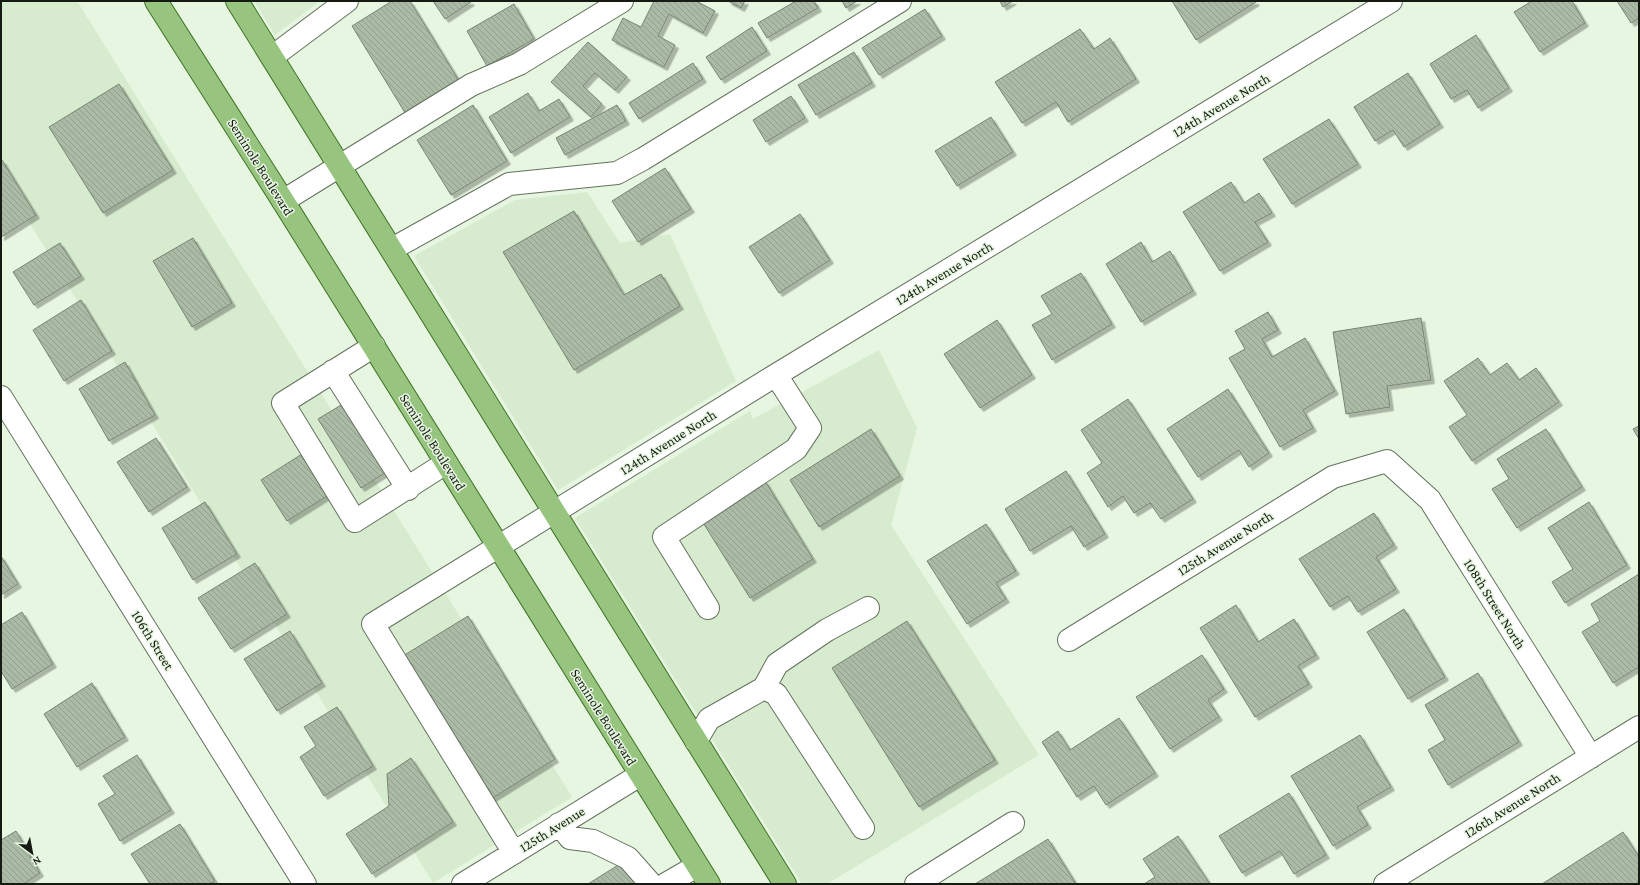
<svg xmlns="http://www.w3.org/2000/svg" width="1640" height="885" viewBox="0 0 1640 885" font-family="'Crimson Pro',serif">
	<defs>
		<pattern id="building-back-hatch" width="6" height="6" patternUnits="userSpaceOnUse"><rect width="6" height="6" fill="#aabaa5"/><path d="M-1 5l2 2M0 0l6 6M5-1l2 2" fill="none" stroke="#919f8d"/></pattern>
		<filter id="shadow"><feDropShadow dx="3.5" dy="3.5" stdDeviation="0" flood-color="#0004"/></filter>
	</defs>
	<rect width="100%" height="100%" fill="#e6f6e0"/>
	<!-- built -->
	<path fill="#d7ebcf" d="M1,1H77L572,797L433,883L1,176Z
		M254,1H320L275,35Z
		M587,192L620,243L670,234L736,381L558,490L414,256L515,200Z
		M879,350L917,428L891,525L1039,755L827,884H802L575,518L750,411L753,419Z"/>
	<!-- building -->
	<path fill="url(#building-back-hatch)" stroke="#778572" filter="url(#shadow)" d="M392,1H410L461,84L407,116L352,26Z
		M433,1H470L471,2L445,19Z
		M654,1H696L715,11L703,33L669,14L658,36L675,45L664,67L612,40L623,18L641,27Z
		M728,1H745L741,8Z
		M796,1H814L818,8L767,38L758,23Z
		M842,1H857L846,8Z
		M1000,1H1013L1003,7Z
		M1172,1H1255L1256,2L1196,40Z
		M1532,1H1572L1585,23L1540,52L1514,12Z
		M1617,1H1639V18L1631,23Z
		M514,4L534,39L487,66L467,31Z
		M925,9L942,36L879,75L862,48Z
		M752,27L767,51L721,80L706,57Z
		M1080,29L1094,49L1110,38L1136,79L1068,122L1056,102L1022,123L995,82Z
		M1476,35L1509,88L1478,108L1467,90L1451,99L1430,64Z
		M588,42L627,77L615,90L595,73L583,86L602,104L591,117L551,82Z
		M854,52L872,83L816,115L798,85Z
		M693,63L703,79L639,119L629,103Z
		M1408,73L1440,124L1404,147L1393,130L1375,141L1354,107Z
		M119,84L173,170L103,213L49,127Z
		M528,93L539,111L559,99L570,117L511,153L489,117Z
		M791,96L805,118L766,142L753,120Z
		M473,105L507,161L451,195L417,140Z
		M617,105L626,121L565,155L556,138Z
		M991,117L1013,152L957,186L935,151Z
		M1329,119L1358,164L1292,204L1263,159Z
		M2,160L36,215L1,237V161Z
		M665,168L691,209L638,242L612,201Z
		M1231,182L1244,203L1259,193L1272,213L1255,222L1268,242L1220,271L1183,212Z
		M574,211L624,295L661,274L680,306L574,370L503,252Z
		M800,214L830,260L779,293L749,247Z
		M193,238L232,303L192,327L153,261Z
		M1141,242L1152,262L1170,251L1193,291L1141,322L1106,264Z
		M60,243L81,276L34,305L13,272Z
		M1081,273L1112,324L1052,360L1032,325L1052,314L1041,296Z
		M81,300L112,351L64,381L33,330Z
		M1268,312L1278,330L1262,339L1272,357L1305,338L1335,391L1303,410L1313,428L1280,447L1229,358L1245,349L1235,331Z
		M1421,318L1431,380L1387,386L1390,407L1346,414L1333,332Z
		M997,320L1032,375L980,408L944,354Z
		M1478,358L1490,375L1507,363L1519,380L1536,368L1559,402L1472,461L1449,427L1467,415L1444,381Z
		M125,362L155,415L109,441L79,389Z
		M1228,389L1269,453L1249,467L1239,450L1198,477L1167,429Z
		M1128,399L1193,499L1161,519L1150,503L1134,513L1123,496L1108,507L1087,473L1102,463L1081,430Z
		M346,402L388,471L361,488L318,419Z
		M1639,426V439L1633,429Z
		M871,429L900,476L819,527L790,480Z
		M1546,429L1582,487L1517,528L1492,489L1509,479L1497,459Z
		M156,438L187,487L149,512L117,462Z
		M302,454L327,496L287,521L261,480Z
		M1066,471L1105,534L1084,547L1071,526L1030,551L1005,509Z
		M765,481L813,559L750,598L702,521Z
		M205,502L237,554L193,580L162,528Z
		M1589,502L1627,565L1565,603L1552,582L1573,569L1548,528Z
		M1374,513L1394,545L1376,557L1396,589L1358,612L1348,596L1330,607L1299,559Z
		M986,524L1016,571L996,583L1006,599L967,624L927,561Z
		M1,556L18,584L1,595Z
		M255,563L287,614L231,649L198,598Z
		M1639,574V667L1613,683L1582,632L1600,621L1591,604Z
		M1236,605L1258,642L1294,619L1316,655L1298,666L1309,684L1255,717L1200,628Z
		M1404,609L1445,677L1408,699L1367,632Z
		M22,612L53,664L12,689L1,671V625Z
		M468,616L555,759L491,799L403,656Z
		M907,621L995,760L919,807L832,668Z
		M290,631L322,683L277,711L244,659Z
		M1202,655L1224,689L1208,700L1219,717L1170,749L1136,697Z
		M1478,673L1519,742L1448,785L1428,750L1445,740L1425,705Z
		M92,683L125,737L77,767L44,714Z
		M337,707L373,766L324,796L300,757L316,746L304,727Z
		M1119,718L1155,773L1106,805L1094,786L1077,797L1042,742L1058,731L1070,750Z
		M1360,735L1391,787L1357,807L1368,825L1333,846L1291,776Z
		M137,755L171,810L120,841L98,804L115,794L103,776Z
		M411,758L453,822L372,874L346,834L389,806L387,774Z
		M1289,793L1326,855L1294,874L1280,851L1242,873L1219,836Z
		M180,824L215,881L210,884H150L131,854Z
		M16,831L40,873L25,883L26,884H1V840Z
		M1623,832L1639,857V882L1635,884H1542Z
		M1178,836L1210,884H1144L1155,877L1143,859Z
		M1048,839L1076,884H975Z
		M623,862L637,884H588Z"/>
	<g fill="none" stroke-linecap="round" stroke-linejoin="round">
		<!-- minor casing -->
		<g stroke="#64725f" stroke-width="24">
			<path id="minor" d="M272,57L347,1
				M283,201L471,85L519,64L622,1
				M392,249L509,184L617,173L643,159L900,1
				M374,346L283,403L355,521L446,463
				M333,371L408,489
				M1,397L305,884
				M708,608L664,537L796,449L810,428L776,375
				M1069,640L1333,477L1387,461L1430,500L1591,757
				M764,688L777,664L827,630L868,608
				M696,741L709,719L764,688L776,694L863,828
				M559,824L570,838L593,841L628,858L651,884
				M514,853L373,624L776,375L1391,1
				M463,884L640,775
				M666,884L697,866
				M916,884L1013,823
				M1385,884L1639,727"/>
		</g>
		<!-- major casing -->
		<g stroke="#3d7123" stroke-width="24">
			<path id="major" d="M156,1L283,201L709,884
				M237,1L785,884"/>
		</g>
		<!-- minor -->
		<use href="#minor" stroke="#fff" stroke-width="22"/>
		<!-- major -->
		<use href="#major" stroke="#97c580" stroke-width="22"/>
	</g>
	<g text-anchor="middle" stroke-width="3" stroke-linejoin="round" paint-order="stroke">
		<!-- street labels -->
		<g font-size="14" fill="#151b13" stroke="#e6f6e0">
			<text transform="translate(1221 105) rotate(-31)" y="5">124th Avenue North</text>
			<text transform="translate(261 167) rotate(58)" y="5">Seminole Boulevard</text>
			<text transform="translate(944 273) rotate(-31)" y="5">124th Avenue North</text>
			<text transform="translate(433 442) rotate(58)" y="5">Seminole Boulevard</text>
			<text transform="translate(668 442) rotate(-32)" y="5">124th Avenue North</text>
			<text transform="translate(1225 543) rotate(-32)" y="5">125th Avenue North</text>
			<text transform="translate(1495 604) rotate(58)" y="5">108th Street North</text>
			<text transform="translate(153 640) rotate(58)" y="5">106th Street</text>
			<text transform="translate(604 717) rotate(58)" y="5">Seminole Boulevard</text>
			<text transform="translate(1512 805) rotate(-32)" y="5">126th Avenue North</text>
			<text transform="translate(552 829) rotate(-32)" y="5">125th Avenue</text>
		</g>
	</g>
	<!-- border -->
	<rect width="1640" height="885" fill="none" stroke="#151b13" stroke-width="4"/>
	<!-- north arrow -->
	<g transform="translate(32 853) rotate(148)" stroke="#e6f6e0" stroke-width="3" paint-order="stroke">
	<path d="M0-3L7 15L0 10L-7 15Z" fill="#151b13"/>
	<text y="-6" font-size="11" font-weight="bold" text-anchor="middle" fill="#151b13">N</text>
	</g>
</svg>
